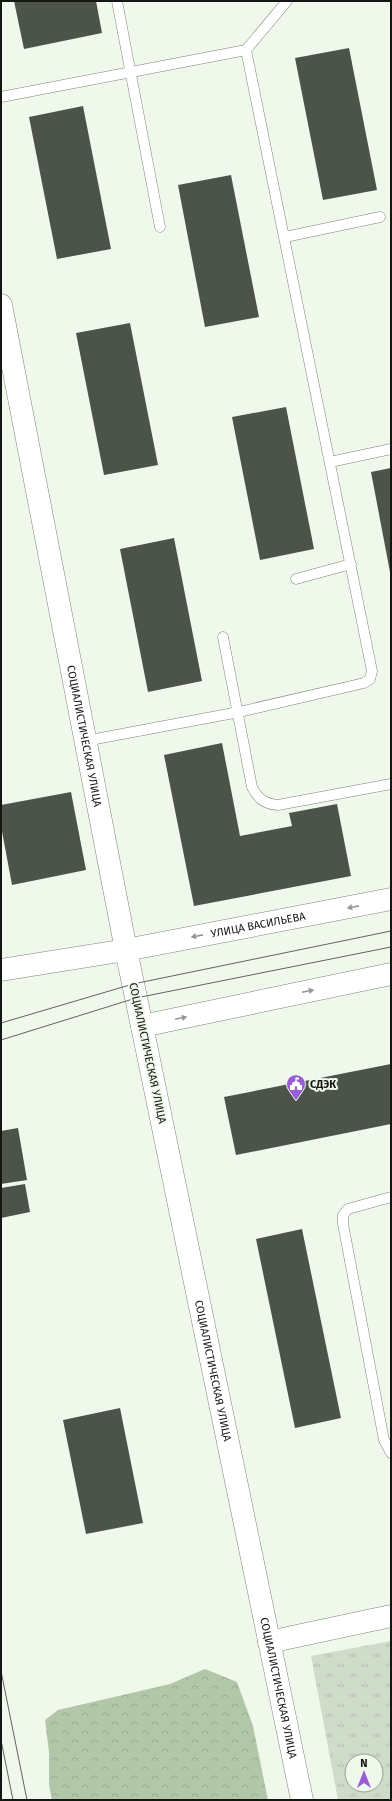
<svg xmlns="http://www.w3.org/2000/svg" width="392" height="1801" viewBox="0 0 392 1801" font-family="'Fira Sans',sans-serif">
	<defs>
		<pattern id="grass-tufts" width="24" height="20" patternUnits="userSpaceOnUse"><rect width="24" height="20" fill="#cfdcc9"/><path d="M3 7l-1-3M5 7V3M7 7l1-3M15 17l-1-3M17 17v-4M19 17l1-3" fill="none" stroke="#b1bcac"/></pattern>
		<pattern id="forest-crowns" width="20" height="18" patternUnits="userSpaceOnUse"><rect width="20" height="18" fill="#b2c7a8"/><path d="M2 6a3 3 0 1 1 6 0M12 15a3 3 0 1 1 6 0" fill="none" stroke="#98aa90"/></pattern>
	</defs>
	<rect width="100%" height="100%" fill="#f0f8ec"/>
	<!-- grass -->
	<path fill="url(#grass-tufts)" fill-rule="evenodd" d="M391,1641V1800H338L311,1656ZM352,1761H376V1785H352Z"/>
	<!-- forest -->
	<path fill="url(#forest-crowns)" d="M205,1669L237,1682L253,1726L268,1800H52L49,1785V1752L45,1720L58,1710L170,1684Z"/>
	<!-- building -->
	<path fill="#4c5349" d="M14,1H96L102,33L24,49Z
		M349,48L377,190L323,200L295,58Z
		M83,106L111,249L57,259L29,117Z
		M231,175L259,317L205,327L178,185Z
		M130,323L158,465L104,475L76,333Z
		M286,407L314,549L260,560L232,417Z
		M391,468V571L390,572L371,472Z
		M174,538L202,681L148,692L120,549Z
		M222,743L240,836L292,826L289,813L337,804L351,876L194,906L164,755Z
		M71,792L86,870L12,885L1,826V805Z
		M391,1064V1124L236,1155L224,1097Z
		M18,1128L27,1180L1,1184V1131Z
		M25,1184L30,1212L1,1218V1188Z
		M302,1229L341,1418L295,1428L256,1239Z
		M120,1408L143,1523L86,1534L63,1420Z"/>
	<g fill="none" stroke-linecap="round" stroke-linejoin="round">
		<!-- service casing -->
		<g stroke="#7c8479" stroke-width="11">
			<path id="service" d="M117,1L160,227
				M246,50L287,1
				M1,97L246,50L372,671L370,679L364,683L239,712L85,741
				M285,237L380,217
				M330,462L391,449
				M296,579L351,564
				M223,637L252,787C258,799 265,804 278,805L391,784
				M391,1197L348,1209L343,1215V1224L384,1440L391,1453"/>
		</g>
		<!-- tertiary casing -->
		<g stroke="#7c8479" stroke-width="23">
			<g id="tertiary">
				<path id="s1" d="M1,305L126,950"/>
				<path id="s2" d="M142,1026L302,1800"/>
				<path d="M269,1642L391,1616"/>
			</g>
		</g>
		<!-- secondary casing -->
		<g stroke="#7c8479" stroke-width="23">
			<g id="secondary">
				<path d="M126,950L142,1026L391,974"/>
				<path id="s3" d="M1,970L126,950L391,899"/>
			</g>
		</g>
		<!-- service -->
		<use href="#service" stroke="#fff" stroke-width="10"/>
		<!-- tertiary -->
		<use href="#tertiary" stroke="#fff" stroke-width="22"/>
		<!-- secondary -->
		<use href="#secondary" stroke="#fff" stroke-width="22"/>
		<!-- tram -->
		<path stroke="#5f645d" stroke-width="1" d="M1,1023L133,984L391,931
			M1,1040L136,998L391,947
			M1,1671L27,1800
			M1,1740L13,1800"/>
	</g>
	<!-- one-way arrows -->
	<defs><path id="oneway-solid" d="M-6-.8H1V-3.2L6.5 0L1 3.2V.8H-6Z"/></defs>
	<g fill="#959694">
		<use href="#oneway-solid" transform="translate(353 907) rotate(169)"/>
		<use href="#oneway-solid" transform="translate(197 936) rotate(169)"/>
		<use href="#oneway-solid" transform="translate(308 991) rotate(-12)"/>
		<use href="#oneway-solid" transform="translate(181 1018) rotate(-12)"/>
	</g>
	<!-- icons -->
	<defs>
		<g id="civic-pin" transform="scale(1)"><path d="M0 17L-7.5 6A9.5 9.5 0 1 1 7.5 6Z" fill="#965dd4" stroke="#f0f8ec"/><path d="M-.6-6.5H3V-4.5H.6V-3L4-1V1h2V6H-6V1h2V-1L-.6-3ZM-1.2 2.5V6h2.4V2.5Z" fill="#fff"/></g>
	</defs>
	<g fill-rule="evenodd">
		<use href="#civic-pin" x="296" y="1084"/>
	</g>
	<g text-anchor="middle" stroke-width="4" stroke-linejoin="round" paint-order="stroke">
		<!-- street labels -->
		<g font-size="11" fill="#131612" stroke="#f0f8ec">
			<text dy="4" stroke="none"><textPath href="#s1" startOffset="439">СОЦИАЛИСТИЧЕСКАЯ УЛИЦА</textPath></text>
			<text dy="4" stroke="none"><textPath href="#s3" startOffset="261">УЛИЦА ВАСИЛЬЕВА</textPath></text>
			<text transform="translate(148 1053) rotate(78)" y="4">СОЦИАЛИСТИЧЕСКАЯ УЛИЦА</text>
			<text dy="4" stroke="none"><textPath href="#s2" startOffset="352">СОЦИАЛИСТИЧЕСКАЯ УЛИЦА</textPath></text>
			<text dy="4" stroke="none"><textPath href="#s2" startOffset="676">СОЦИАЛИСТИЧЕСКАЯ УЛИЦА</textPath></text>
		</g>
		<!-- poi labels -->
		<g font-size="11" font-weight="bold" fill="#131612" stroke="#f0f8ec" text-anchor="start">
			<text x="310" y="1088">СДЭК</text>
		</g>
	</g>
	<!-- border -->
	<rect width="392" height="1801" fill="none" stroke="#131612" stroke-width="4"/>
	<!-- north arrow -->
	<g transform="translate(364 1773)"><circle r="19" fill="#f0f8ec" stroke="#989e95"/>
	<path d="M0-3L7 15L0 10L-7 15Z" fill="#965dd4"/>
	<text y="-6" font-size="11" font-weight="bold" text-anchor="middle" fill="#131612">N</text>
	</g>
</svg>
